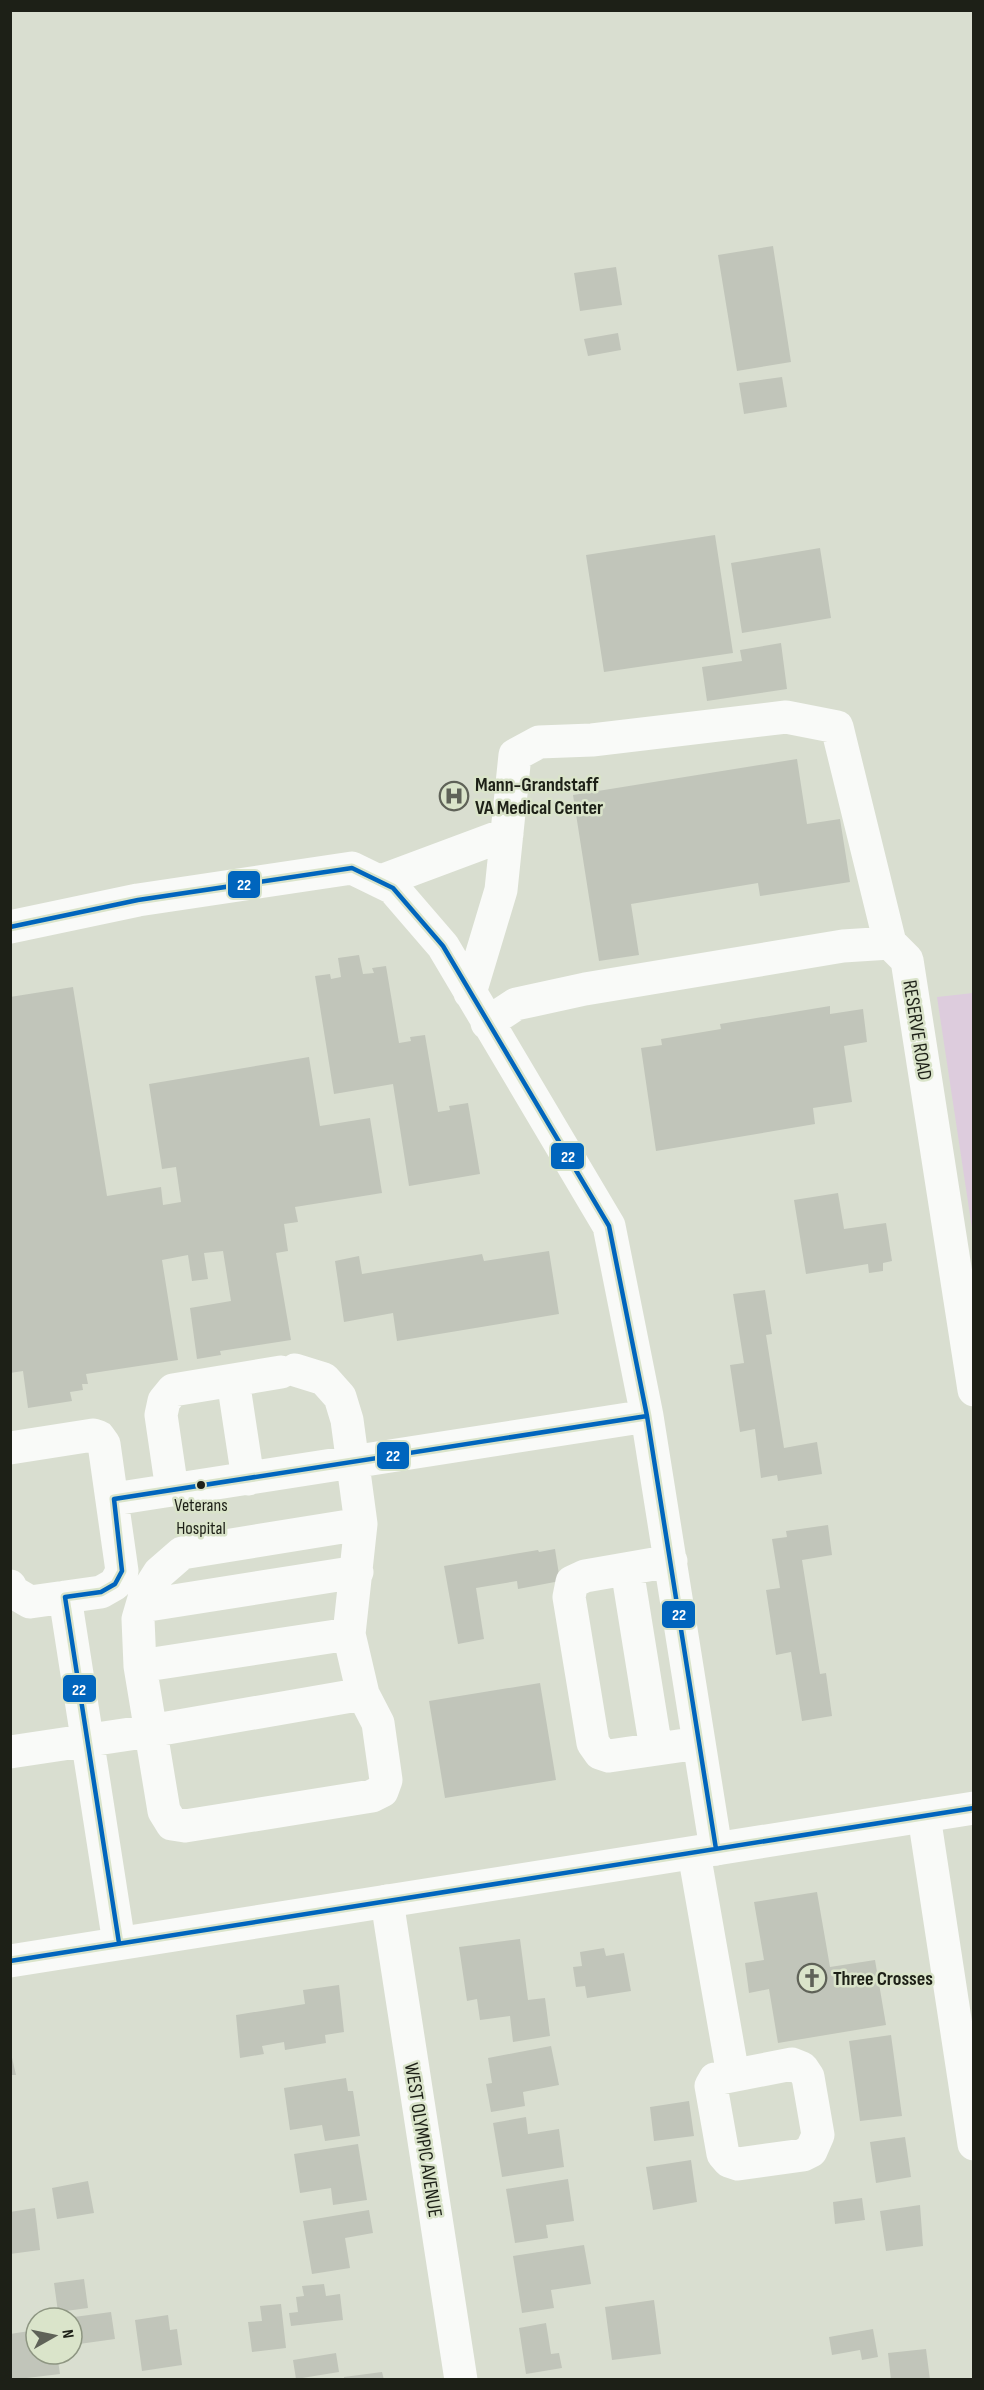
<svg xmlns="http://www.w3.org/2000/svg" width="984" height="2390" viewBox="0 0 984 2390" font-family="'Sofia Sans Condensed',sans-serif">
	<rect width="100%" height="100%" fill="#d9ded0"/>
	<!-- green -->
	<path fill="#dcd" d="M973,993H974L973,1235L937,997Z"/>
	<!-- building -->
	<path fill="#c1c5ba" d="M773,246L791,362L737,371L718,255Z
		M616,267L622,305L580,311L574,273Z
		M618,333L621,350L588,356L584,339Z
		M782,377L787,407L744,414L739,383Z
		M715,535L733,653L604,672L586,555Z
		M820,548L831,618L742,633L731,563Z
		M781,643L787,689L707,701L702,667L742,661L740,650Z
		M797,759L807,824L840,819L850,882L760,896L758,883L631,904L639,955L599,961L573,795Z
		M359,955L363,974L374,973L372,968L386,966L399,1043L411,1041L410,1037L425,1035L438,1112L450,1110L449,1106L468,1103L480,1174L409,1186L393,1084L334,1094L315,976L330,974L331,979L341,977L338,958Z
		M73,987L107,1196L161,1187L163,1205L181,1202L176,1167L162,1169L149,1084L309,1057L320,1126L370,1118L382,1193L295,1207L298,1222L284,1224L288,1251L276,1253L291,1340L220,1351L221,1355L197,1359L190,1308L231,1301L223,1251L204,1253L208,1279L192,1281L188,1255L162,1260L178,1360L86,1374L88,1384H82L83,1390L70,1392L72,1401L28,1408L23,1371L10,1373V997Z
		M830,1006V1014L863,1009L867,1042L844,1046L852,1102L813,1108L815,1124L656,1151L641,1048L662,1045L661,1039L721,1029L720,1024Z
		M838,1193L844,1229L886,1223L892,1261L883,1263V1271L869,1273L868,1264L806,1274L794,1200Z
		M549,1251L559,1314L397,1341L393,1313L344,1322L335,1261L359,1256L362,1274L482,1254L484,1261Z
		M765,1290L772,1334L766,1335L784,1448L817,1442L822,1474L778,1481L777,1475L761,1478L755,1429L740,1432L730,1365L744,1363L733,1294Z
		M828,1525L832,1555L802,1560L820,1674L826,1673L832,1716L802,1721L791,1652L776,1655L766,1590L780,1588L772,1539L787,1537L786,1531Z
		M555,1549L560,1581L518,1589L517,1581L476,1588L484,1639L458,1644L444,1566L538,1550L539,1552Z
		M540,1683L556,1780L445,1798L429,1701Z
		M817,1892L830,1967L875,1960L886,2025L778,2043L769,1989L749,1993L745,1963L764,1960L754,1902Z
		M520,1939L528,2000L545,1998L550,2036L513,2042L510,2016L480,2020L477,1999L467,2001L459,1947Z
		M604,1948L606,1956L624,1953L631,1991L587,1998L585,1986L576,1987L573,1967L582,1966L580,1952Z
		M339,1985L344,2032L325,2035L326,2043L285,2050L284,2042L262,2046L264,2054L240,2058L236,2015L305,2004L303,1990Z
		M891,2035L902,2116L860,2121L849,2041Z
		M551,2046L559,2085L523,2092L525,2106L491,2112L486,2084L492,2083L488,2058Z
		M10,2049L16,2075H10Z
		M346,2078L348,2091H353L360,2136L325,2141L322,2125L290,2130L284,2088Z
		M689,2101L694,2136L654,2141L650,2107Z
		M526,2117L528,2134L559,2129L564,2167L502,2177L493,2123Z
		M905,2137L911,2177L876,2183L870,2142Z
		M358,2144L367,2200L333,2205L331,2188L300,2193L294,2154Z
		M691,2160L697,2202L653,2210L646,2167Z
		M568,2179L574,2221L546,2225L548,2238L515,2243L506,2189Z
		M88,2181L94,2213L57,2219L52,2188Z
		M862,2198L865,2220L835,2224L833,2202Z
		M920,2205L923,2246L886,2251L880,2211Z
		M35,2208L40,2250L10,2254V2212Z
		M369,2210L373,2233L345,2238L350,2268L312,2274L303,2221Z
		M584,2245L591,2284L551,2290L554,2308L522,2313L513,2256Z
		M84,2279L88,2308L58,2312L54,2283Z
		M324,2284L326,2296L340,2294L343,2320L291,2326L289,2313L298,2312L296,2297L304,2296L302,2286Z
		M654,2300L661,2354L612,2360L605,2307Z
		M281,2304L286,2348L252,2352L248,2322L262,2321L260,2306Z
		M111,2312L115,2339L79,2344L74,2317Z
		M168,2315L170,2330L177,2329L182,2365L142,2371L135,2320Z
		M546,2323L551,2354L559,2353L562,2368L526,2374L519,2328Z
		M873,2329L878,2357L862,2360L860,2350L832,2355L829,2337Z
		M36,2330V2354H57L60,2374L10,2380V2334Z
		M926,2349L930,2380H891L888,2353Z
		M336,2353L339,2372L296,2379L293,2360Z
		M382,2372L384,2380H344V2377Z"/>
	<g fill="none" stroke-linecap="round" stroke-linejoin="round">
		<!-- minor -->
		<path stroke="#f9faf8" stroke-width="33" d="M381,881L507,834
			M10,927L138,900L352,868L393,888L443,946L609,1226L647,1416L716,1849
			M470,993L501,890L515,755L539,742L592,740L786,717L837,727L890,943
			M487,1023L516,1004L585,989L843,946L890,943L907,960L974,1390
			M295,1370L324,1379L340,1397L347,1420L361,1524L349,1634
			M233,1380L248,1479
			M10,1448L93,1435L99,1437L104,1444L122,1571L115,1584L101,1592L30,1602L13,1592L10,1586
			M172,1490L161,1415L164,1401L173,1390L281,1372
			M114,1499L647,1416
			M671,1561L585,1576L572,1582L569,1597L593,1743L600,1753L609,1756L699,1743
			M627,1569L656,1749
			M65,1597L119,1943
			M142,1606L357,1572
			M349,1634L363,1694L378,1723L386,1780L382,1791L372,1796L185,1826L172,1824L164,1811L140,1666Z
			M140,1666L138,1619L145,1595L159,1573L182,1553L361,1524
			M10,1752L150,1731L363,1694
			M924,1816L974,2144
			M694,1853L733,2075
			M387,1901L461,2380
			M792,2064L802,2068L808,2077L818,2135L811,2151L803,2155L738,2164L729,2161L723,2154L711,2086L715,2079Z"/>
		<!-- major -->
		<path stroke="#f9faf8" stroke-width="33" d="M10,1961L974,1808"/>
		<!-- bus-1 casing -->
		<g stroke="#dae4ca" stroke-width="9">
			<path id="bus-1" d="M10,927L138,900L352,868L393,888L443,946L609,1226L647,1416L716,1849
				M119,1943L65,1597L101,1592L115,1584L122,1571L114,1499L647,1416
				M10,1961L974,1808"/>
		</g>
		<!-- bus-1 -->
		<use href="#bus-1" stroke="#0065bd" stroke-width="4.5"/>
	</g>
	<!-- icons -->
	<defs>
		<g id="hospital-ring" transform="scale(1.5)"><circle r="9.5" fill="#dae4ca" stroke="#5f6258" stroke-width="1.5"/><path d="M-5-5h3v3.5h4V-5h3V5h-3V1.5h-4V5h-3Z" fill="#5f6258"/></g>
		<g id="church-ring" transform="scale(1.5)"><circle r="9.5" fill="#dae4ca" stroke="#5f6258" stroke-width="1.5"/><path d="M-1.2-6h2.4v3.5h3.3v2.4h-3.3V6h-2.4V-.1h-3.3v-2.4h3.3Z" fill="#5f6258"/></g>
	</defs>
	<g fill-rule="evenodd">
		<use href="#hospital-ring" x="454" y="796"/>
		<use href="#church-ring" x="812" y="1978"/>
	</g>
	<!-- markers -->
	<circle fill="#1d2017" stroke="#dae4ca" stroke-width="2" cx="201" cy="1485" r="5"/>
	<g text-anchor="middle" stroke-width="5" stroke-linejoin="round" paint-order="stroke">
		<!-- bus labels -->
		<g font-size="18" fill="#1d2017" stroke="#dae4ca">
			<text x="201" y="1511">Veterans<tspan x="201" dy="23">Hospital</tspan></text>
		</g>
		<!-- poi labels -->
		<g font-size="20" font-weight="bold" fill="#1d2017" stroke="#dae4ca" text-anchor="start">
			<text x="475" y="791">Mann-Grandstaff<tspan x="475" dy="23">VA Medical Center</tspan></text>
			<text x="833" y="1985">Three Crosses</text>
		</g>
		<!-- street labels -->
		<g font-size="20" fill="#1d2017" stroke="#dae4ca">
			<text transform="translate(918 1030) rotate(81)" y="7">RESERVE ROAD</text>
			<text transform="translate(424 2140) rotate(81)" y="7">WEST OLYMPIC AVENUE</text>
		</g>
	</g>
	<g stroke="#dae4ca" stroke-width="2">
		<rect x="227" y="870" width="34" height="29" rx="6" fill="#0065bd"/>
		<rect x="550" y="1142" width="35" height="28" rx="6" fill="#0065bd"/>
		<rect x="376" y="1441" width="34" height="29" rx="6" fill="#0065bd"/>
		<rect x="661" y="1600" width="35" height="29" rx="6" fill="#0065bd"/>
		<rect x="62" y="1674" width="35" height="29" rx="6" fill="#0065bd"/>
	</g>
	<g font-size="16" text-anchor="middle" font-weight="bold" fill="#fff">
		<text x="244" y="890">22</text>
		<text x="568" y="1162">22</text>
		<text x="393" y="1461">22</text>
		<text x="679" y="1620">22</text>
		<text x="79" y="1695">22</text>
	</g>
	<!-- border -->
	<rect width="984" height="2390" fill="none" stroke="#1d2017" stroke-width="24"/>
	<!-- north arrow -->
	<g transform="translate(54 2336) rotate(81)"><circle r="28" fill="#dae4ca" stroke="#8e9682" stroke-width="1.5"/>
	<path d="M0-4.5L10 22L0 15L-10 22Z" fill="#5f6258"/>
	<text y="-9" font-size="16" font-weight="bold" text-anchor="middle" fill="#1d2017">N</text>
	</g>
</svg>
